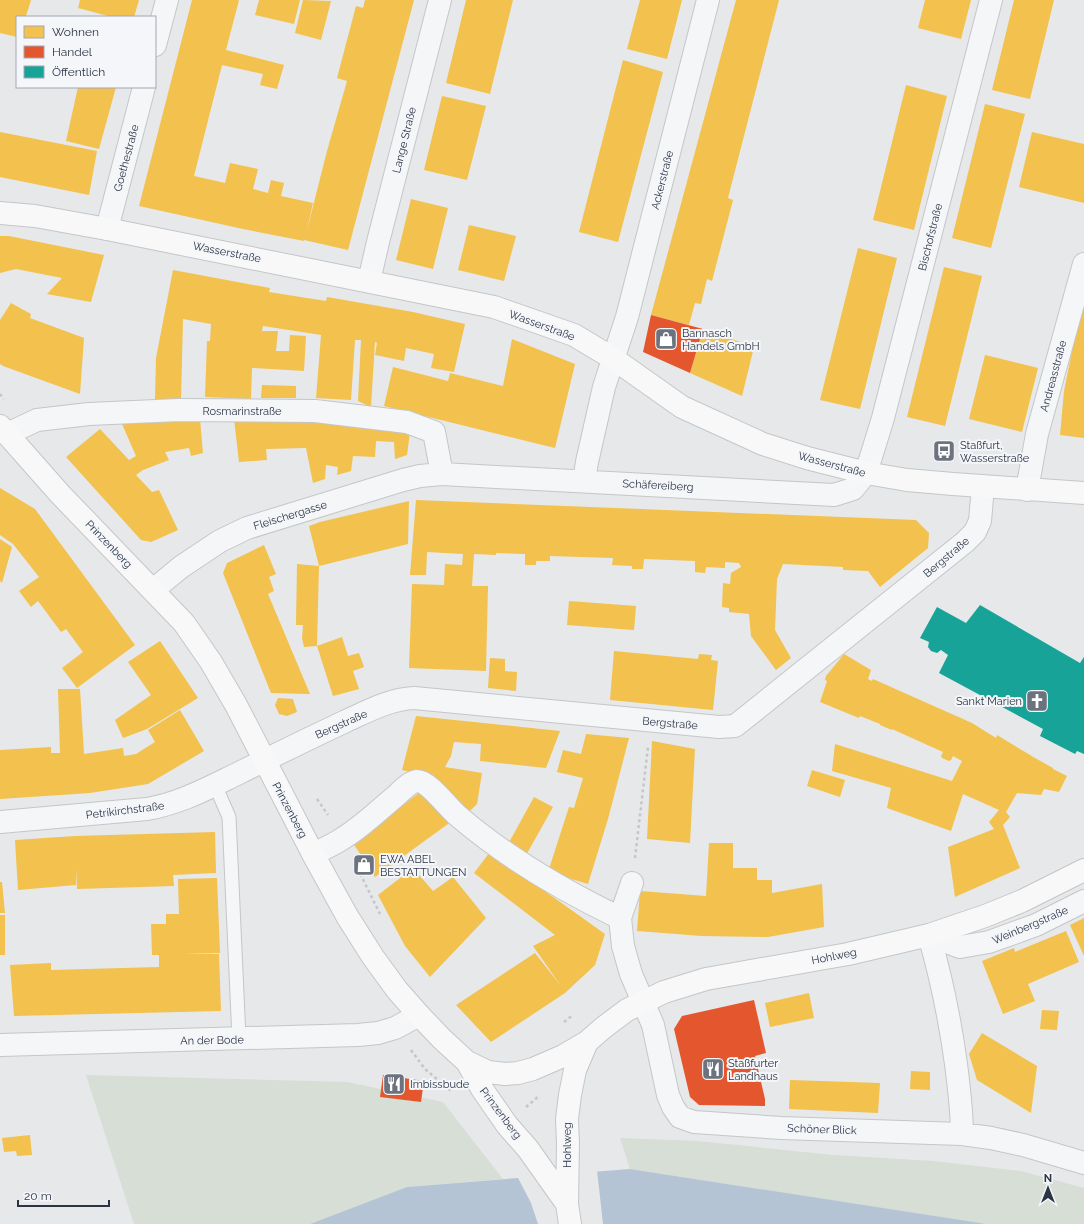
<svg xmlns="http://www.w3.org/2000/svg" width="1084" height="1224" viewBox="0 0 1084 1224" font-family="Raleway,sans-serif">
	<rect width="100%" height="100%" fill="#e6e8ea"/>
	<!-- green -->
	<path fill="#d6ded6" d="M86,1075L347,1082L443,1102L503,1179L407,1187L310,1224H134Z
		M620,1138L698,1141L833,1155L933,1161L1021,1171L1084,1188V1224H985L630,1169Z"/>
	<!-- water -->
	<path fill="#b4c4d5" d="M630,1169L980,1223L985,1224H310L407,1187Z"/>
	<!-- pier -->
	<path fill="#e6e8ea" d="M597,1170L603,1224H538L531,1203L517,1176Z"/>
	<!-- homes -->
	<path fill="#f2c14e" d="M0,0H31L26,16L29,17H17V37L0,33Z
		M80,0H139L134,17H112L78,8Z
		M192,0H239L226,50L284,65L277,89L260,85L263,74L222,65L194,176L225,183L230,163L258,169L253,189L268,193L271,180L284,183L281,196L313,203L306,234L327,151L347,81L337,78L356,6L363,8L365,0H414L348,250L304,240V241L243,229L139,206Z
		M259,0H300L294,24L255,15Z
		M303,0L331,1L321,40L295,33Z
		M466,0H513L490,94L446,83Z
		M640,0H682L667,59L627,49Z
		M736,0H779L728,198L733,200L712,281L707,279L701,304L695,303L689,325L651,315Z
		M925,0H971L961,39L918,28Z
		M1014,0H1054L1030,99L992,90Z
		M623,60L663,72L618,242L579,232Z
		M906,85L947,96L914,230L873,220Z
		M78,87H116L99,149L66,141Z
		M442,96L486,106L467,180L424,170Z
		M985,104L1025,114L991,248L952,238Z
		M0,132L97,151L89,195L0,177Z
		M1032,132L1084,144V203L1019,187Z
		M411,199L448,208L433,269L396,260Z
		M469,225L516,236L504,281L458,270Z
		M0,236H9L104,255L91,302L47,294L62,278L16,269L0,273Z
		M858,248L897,258L860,409L820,400Z
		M944,267L982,276L945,426L907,417Z
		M173,270L270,288L269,292L326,301L327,297L413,312L465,324L454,372L431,368L434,354L406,348L404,361L375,355L377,343L375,342L371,407L358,401L361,340H355L351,400L316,398L321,335L263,326L262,331H278L276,351H289L290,335L306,336L304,371L252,368L251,399L205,397L207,341H210L211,324L183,319L181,399H155L156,358Z
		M11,303L31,314L30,318L84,338L80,394L3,366L0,364V320Z
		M1083,307H1084V438L1060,435L1064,391L1076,331Z
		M703,329L754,347L742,396L690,373Z
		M512,339L575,364L555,448L384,406L393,367L448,381L450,373L503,386Z
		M985,355L1038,368L1022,432L969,419Z
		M262,385L296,386V398H261Z
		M182,418L183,421L200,419L203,453L191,456L189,448L165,452L169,460L143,470L136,475L152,492L159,490L178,530L151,542L141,540L66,457L100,429L129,460L136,456L122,424Z
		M234,419H308L410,432L407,455L395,459L394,442L376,441L375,457L353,456L351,471L337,475L338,467L326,465L325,479L313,483L306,448L266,449L267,460L239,462Z
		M0,488L35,509L135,645L77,688L62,668L83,652L66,629L61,632L38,601L31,607L19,591L39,577L13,544L0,535Z
		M416,500L916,520L929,533L928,548L880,587L868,571L843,570V567L783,564L777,579L775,630L791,658L776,670L751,636L749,614L729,612V608L722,607L723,583L730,584L731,573L741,567L739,563L725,562V568L706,567L705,573L695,572V561L644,559L643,569H632V566L612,565L613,558L550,556V561H536V565H525V554L496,553V555L474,554L472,586H488L486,671L409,668L412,584L444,585L445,564L462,565L463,554L427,552L426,575H410Z
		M409,501L408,544L319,566L317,646L304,647L302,638L303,625H296L297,564L319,566L309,526L320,522Z
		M0,539L12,547L2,583L0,581Z
		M264,545L276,574L269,577L274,591L268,594L310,694L271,693L223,573L227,563Z
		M569,601L636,606L634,630L567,625Z
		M342,637L348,656L359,653L364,667L353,671L359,689L333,696L317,646Z
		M160,641L198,698L147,729L123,738L115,720L151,695L128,662Z
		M614,651L698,659L699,654L712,655L711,660L718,661L713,710L610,700Z
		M844,654L871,670L868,679L872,681L873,679L972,723L996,738L997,735L1035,758L1053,768V769L1067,776L1059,792L1044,789L1041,795L1017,793L1006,812L1010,817L1003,825L1020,868L955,897L948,847L994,829L989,822L999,810L963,794L951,831L887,808L891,788L832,771L835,744L952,781L962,761L953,756L951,760L949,761L942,758L941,756L943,752L892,729V730L880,725V724L860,716L859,718L820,702L827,681L825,680L826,676Z
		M490,658L505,659V671L517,672L516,691L488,688Z
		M58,689H80L84,754L123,748L124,756L136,754L155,742L148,730L180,710L204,751L148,784L90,793L0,799V750L51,747V753H60Z
		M278,698L293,699L297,712L287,716L279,714L275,705Z
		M416,716L560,731L546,768L480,761L481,744L454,742L451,756L445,767L482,773L477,804L469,812L432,777L402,770Z
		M586,734L629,738L608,819L588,884L548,872L569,807L574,808L583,778L557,772L563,750L581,754Z
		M652,741L695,749L690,843L647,839Z
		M812,770L845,780L840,797L807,786Z
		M424,789L452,821L375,877L353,843Z
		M534,797L553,807L525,857L507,846Z
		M215,832L216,873L173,875L174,886L77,889L76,868V885L18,890L15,840L75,836Z
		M709,843H733V868H757V880H772V893L822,884L824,927L768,937L702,936L637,931L640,891L706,896Z
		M490,852L605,934L595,965L565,993L491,1042L456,1005L535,953L561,986L533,946L555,935L474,873Z
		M413,868L433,891L453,877L486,918L430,977L405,946L378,895Z
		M217,878L220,953L182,954H219L221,1011L14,1016L10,965L51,963V970L159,967V955H152L151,924H166V914H179L178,879Z
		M0,882H2L5,913H0Z
		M0,915H5V955H0Z
		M1084,918V956L1070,925Z
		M1066,931L1079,962L1028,984L1035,1001L1003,1014L982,961L1014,948L1015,952Z
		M809,993L814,1018L770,1027L765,1003Z
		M1042,1010L1059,1011L1057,1030L1040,1029Z
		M982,1033L1037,1066L1031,1113L977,1080L969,1054Z
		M911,1071L930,1072V1090L910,1089Z
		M790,1080L880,1083L878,1113L789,1109Z
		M30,1135L32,1155L17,1156L16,1151L4,1152L2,1138Z"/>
	<!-- shops -->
	<path fill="#e4572e" d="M651,315L703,329L690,373L643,352Z
		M754,1000L766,1053L755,1056L765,1099V1106L699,1105L690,1097L674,1029L682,1016Z
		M383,1075L424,1081L421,1102L380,1097Z"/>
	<!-- public -->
	<path fill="#17a398" d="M980,605L1080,663L1084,657V754L1077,751L1075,754L1040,736L1043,729L939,673L948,655L941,650L937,653L931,651L928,647L929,642L920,638L937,607L966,623Z"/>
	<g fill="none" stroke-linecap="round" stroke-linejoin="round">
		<!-- lane casing -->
		<g stroke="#c4c6c8" stroke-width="15">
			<path id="lane" d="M215,785L229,817L239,1039"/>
		</g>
		<!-- street casing -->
		<g stroke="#c4c6c8" stroke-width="24">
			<path id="street" d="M155,45L167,0
				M107,229L144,87
				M369,281L378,242L440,0
				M7,434L37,420L89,414L179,410L315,411L407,422L434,432L442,474
				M584,481L587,462L604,387L627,317L708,0
				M1027,490L1037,434L1084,264
				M153,590L181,567L220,541L247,528L403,480L420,476L442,474L834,495L853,489L866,473L883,418L991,0
				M0,822L147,809C181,803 208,788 239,773C275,755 310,738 346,721C368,711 390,699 414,698L719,727L735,726L965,542L975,532L980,521L983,487
				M313,854C324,849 335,844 345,837C364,825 380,809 397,795C402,790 410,782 417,781C429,781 448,808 458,816C507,858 562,890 620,918
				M632,883L620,918L623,946L631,974L653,1025L668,1095L673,1107L680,1117L694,1122L781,1128L962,1134L991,1138L1023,1145L1084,1163
				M929,935C941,977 950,1020 956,1064C959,1088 962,1111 962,1134
				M929,935L960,947L989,942L1036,925L1084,901
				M0,1045L358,1035L378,1033L395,1028L419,1015"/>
		</g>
		<!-- secondary casing -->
		<g stroke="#c4c6c8" stroke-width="24">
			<path id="secondary" d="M0,213L35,216L107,229L494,307L574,335L614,359L682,407L763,444L807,458L866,473L907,480L953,484L1084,493
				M0,426L60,494L184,623L211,662L236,705L313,854L347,916L373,957L397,990L419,1015L442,1039L467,1062L482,1089L507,1125L528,1149L567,1204
				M467,1062L488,1072L505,1074L518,1073L533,1069L563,1056L587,1042L603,1028L627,1010L664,992L706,979L848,954L929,935L985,916L1022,901L1084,870
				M570,1224L567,1204L568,1144L567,1119L570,1095L575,1070L587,1042"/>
		</g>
		<!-- path -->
		<path stroke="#c5c6ca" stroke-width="2.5" stroke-dasharray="3 3" stroke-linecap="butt" d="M0,394L4,399
			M317,799L328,815
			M635,858L648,747
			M355,863L380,914
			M564,1022L573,1015
			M411,1050L425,1069L451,1091
			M526,1107L539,1096"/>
		<!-- lane -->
		<use href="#lane" stroke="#f5f6f7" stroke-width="13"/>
		<!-- street -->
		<use href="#street" stroke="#f5f6f7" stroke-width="22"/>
		<!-- secondary -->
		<use href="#secondary" stroke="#f8f8f8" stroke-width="22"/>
	</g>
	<!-- icons -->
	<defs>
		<g id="shop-square" transform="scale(1.15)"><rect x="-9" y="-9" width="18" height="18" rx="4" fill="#6c737f" stroke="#f4f6f9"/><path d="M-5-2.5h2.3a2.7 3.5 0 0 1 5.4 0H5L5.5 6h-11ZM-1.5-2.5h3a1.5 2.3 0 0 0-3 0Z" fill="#fff"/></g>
		<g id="bus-square" transform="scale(1.15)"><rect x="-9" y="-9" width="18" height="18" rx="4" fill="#6c737f" stroke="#f4f6f9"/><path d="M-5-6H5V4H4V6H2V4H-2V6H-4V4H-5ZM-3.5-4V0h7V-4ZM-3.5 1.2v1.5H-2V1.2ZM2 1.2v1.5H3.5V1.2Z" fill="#fff"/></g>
		<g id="church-square" transform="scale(1.15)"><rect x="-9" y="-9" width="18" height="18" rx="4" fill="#6c737f" stroke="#f4f6f9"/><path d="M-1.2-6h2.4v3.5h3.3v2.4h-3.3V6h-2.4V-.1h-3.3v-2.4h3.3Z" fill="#fff"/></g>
		<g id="restaurant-square" transform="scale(1.15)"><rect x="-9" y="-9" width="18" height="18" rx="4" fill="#6c737f" stroke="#f4f6f9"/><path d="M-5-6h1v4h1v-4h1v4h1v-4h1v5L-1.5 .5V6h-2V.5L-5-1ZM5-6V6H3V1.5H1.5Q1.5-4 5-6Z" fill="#fff"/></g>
	</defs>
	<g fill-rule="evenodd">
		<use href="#shop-square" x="666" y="339"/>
		<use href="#bus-square" x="944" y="451"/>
		<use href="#church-square" x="1037" y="701"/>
		<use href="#shop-square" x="364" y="865"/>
		<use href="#restaurant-square" x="713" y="1069"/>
		<use href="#restaurant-square" x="394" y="1084"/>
	</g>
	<g text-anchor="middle" stroke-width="4" stroke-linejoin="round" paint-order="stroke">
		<!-- street labels -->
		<g font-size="11" fill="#2b3445" stroke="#f4f6f9">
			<text transform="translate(404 140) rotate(-76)" y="4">Lange Straße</text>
			<text transform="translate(126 158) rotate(-75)" y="4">Goethestraße</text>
			<text transform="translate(662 180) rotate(-76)" y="4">Ackerstraße</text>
			<text transform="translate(930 237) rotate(-76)" y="4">Bischofstraße</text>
			<text transform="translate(227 252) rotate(11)" y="4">Wasserstraße</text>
			<text transform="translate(542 325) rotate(20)" y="4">Wasserstraße</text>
			<text transform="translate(1053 376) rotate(-75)" y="4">Andreasstraße</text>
			<text x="242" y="415">Rosmarinstraße</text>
			<text transform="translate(832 464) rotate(15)" y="4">Wasserstraße</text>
			<text transform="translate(658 485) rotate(3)" y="4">Schäfereiberg</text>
			<text transform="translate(290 515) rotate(-17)" y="4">Fleischergasse</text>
			<text transform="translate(109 544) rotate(46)" y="4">Prinzenberg</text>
			<text transform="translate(946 557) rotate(-40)" y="4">Bergstraße</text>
			<text transform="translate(670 723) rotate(5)" y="4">Bergstraße</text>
			<text transform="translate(341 724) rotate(-24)" y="4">Bergstraße</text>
			<text transform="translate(125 810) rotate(-7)" y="4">Petrikirchstraße</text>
			<text transform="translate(290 810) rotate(62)" y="4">Prinzenberg</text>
			<text transform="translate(1030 925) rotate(-23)" y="4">Weinbergstraße</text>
			<text transform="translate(834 956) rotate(-11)" y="4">Hohlweg</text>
			<text transform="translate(212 1040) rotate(-1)" y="4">An der Bode</text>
			<text transform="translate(501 1113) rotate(53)" y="4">Prinzenberg</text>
			<text transform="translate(822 1129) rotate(2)" y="4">Schöner Blick</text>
			<text transform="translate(567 1145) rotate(-90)" y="4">Hohlweg</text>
		</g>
		<!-- poi labels -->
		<g font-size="11" fill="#2b3445" stroke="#f4f6f9" text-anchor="start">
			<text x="682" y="337">Bannasch<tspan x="682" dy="13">Handels GmbH</tspan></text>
			<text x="960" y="449">Staßfurt,<tspan x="960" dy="13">Wasserstraße</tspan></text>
			<text x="1022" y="705" text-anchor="end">Sankt Marien</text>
			<text x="380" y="863">EWA ABEL<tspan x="380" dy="13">BESTATTUNGEN</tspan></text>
			<text x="728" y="1067">Staßfurter<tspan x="728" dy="13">Landhaus</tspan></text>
			<text x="410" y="1088">Imbissbude</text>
		</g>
	</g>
	<!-- legend -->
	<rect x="16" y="16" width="140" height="72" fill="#f4f6f9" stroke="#a4a8b1"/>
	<rect x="24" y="26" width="20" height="12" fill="#f2c14e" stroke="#a4a8b1"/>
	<text x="52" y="36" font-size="12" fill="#2b3445">Wohnen</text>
	<rect x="24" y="46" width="20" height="12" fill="#e4572e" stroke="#a4a8b1"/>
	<text x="52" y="56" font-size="12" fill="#2b3445">Handel</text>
	<rect x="24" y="66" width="20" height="12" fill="#17a398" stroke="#a4a8b1"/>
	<text x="52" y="76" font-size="12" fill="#2b3445">Öffentlich</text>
	<!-- north arrow -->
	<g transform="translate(1048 1188)" stroke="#f4f6f9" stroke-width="3" paint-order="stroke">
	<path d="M0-3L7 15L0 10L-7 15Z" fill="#2b3445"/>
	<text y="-6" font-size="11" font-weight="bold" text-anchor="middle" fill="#2b3445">N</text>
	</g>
	<!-- scale -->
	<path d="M18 1200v6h91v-6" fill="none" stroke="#2b3445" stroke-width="2"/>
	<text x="24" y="1200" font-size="12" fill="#2b3445" stroke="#f4f6f9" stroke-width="3" paint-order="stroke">20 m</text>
</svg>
